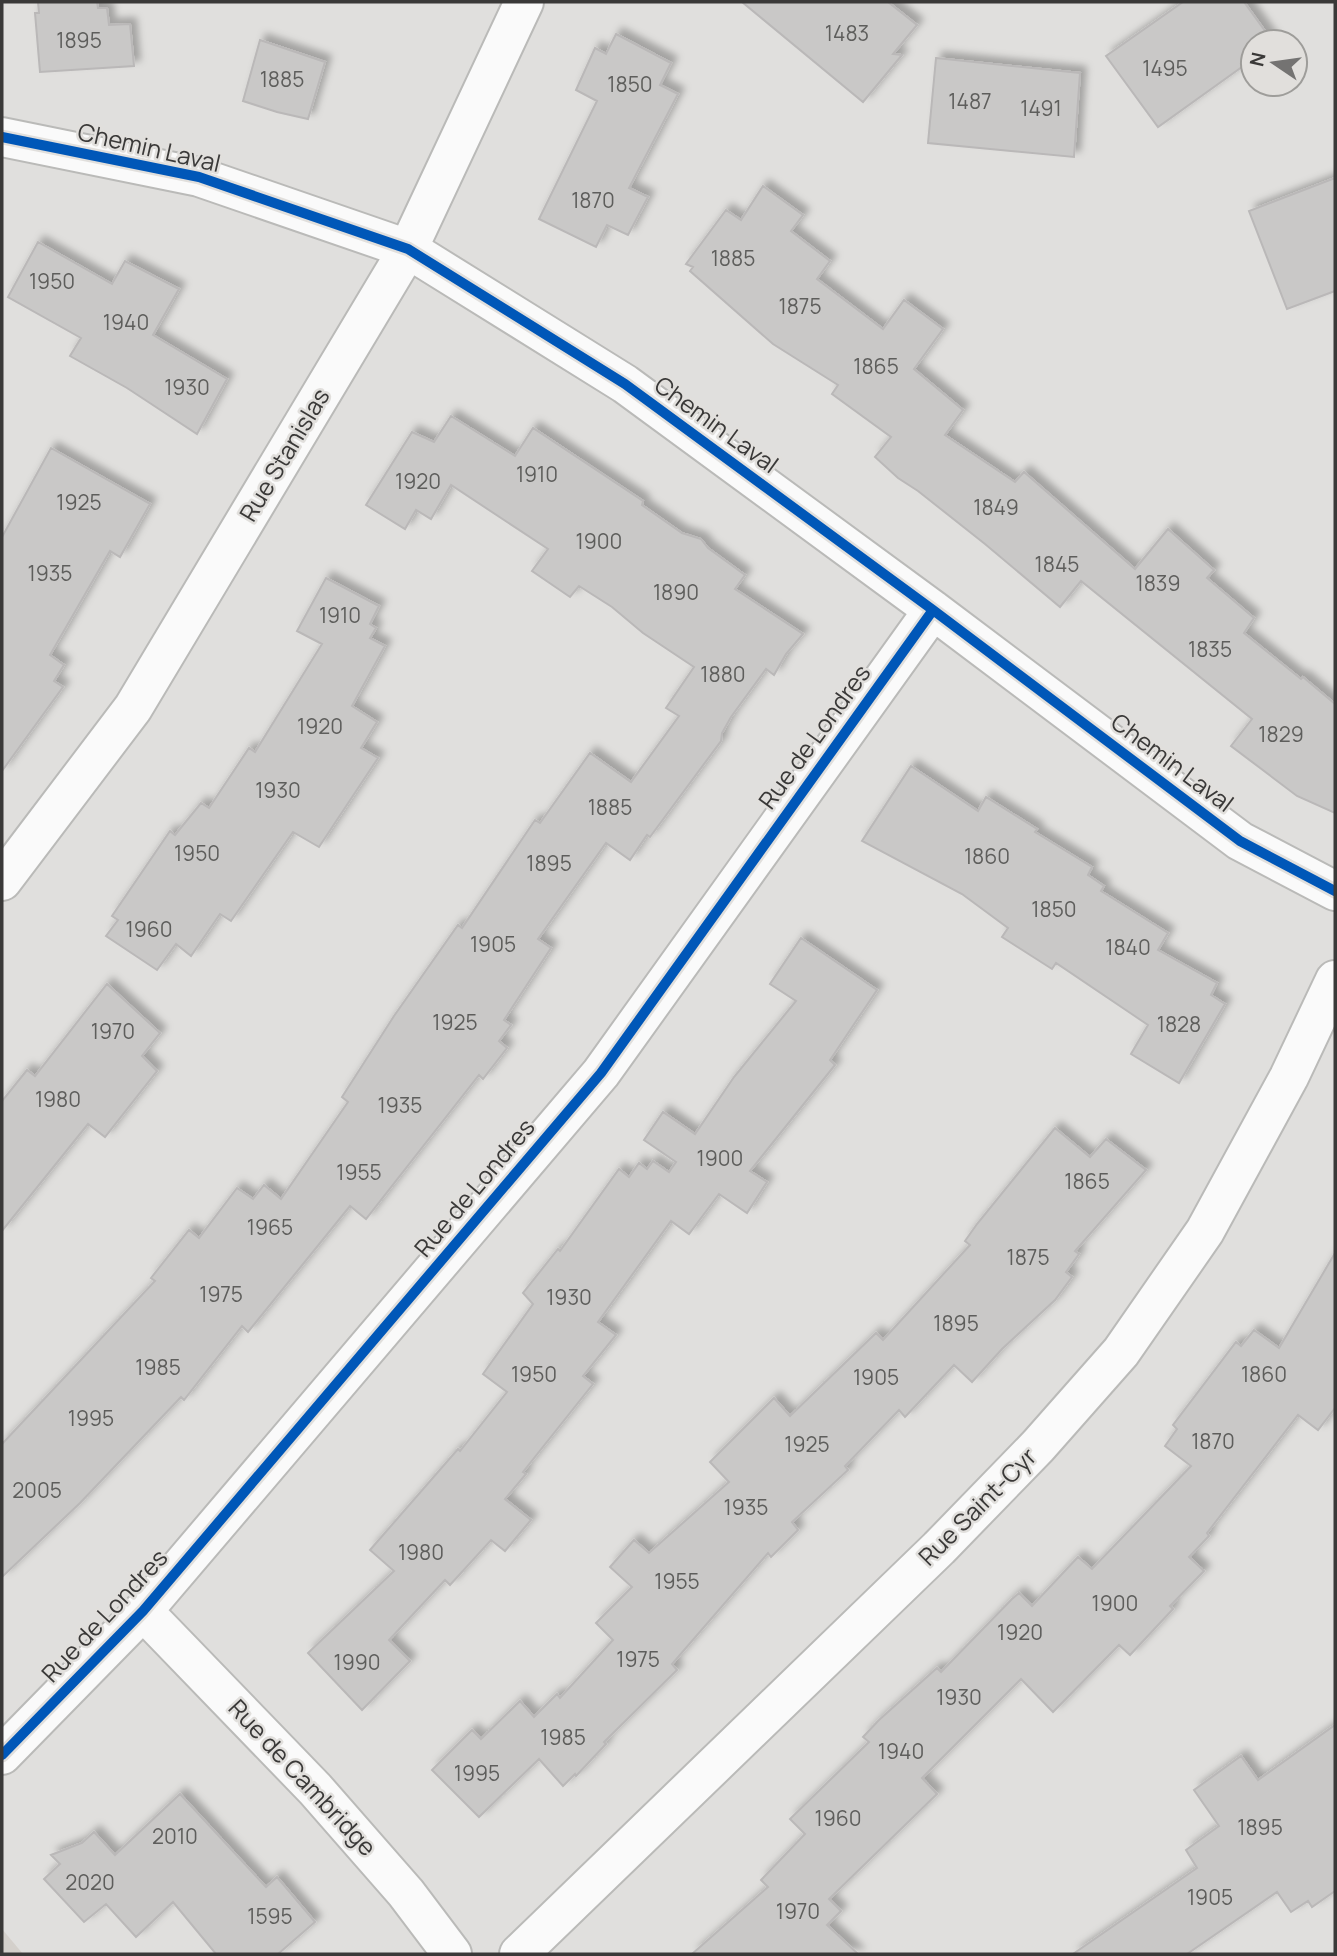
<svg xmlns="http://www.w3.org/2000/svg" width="1337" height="1956" viewBox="0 0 1337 1956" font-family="Manrope,sans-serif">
	<defs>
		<filter id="shadow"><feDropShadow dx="6" dy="-6" stdDeviation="3.5" flood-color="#0004"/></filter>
	</defs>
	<rect width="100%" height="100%" fill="#e0dfdd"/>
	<!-- built -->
	<path fill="#d4d0cb" d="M2,1929L23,1954H2Z"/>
	<!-- building -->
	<path fill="#c9c8c7" stroke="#bab8b8" stroke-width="2" filter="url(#shadow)" d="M38,2H97L98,8H107L109,25L130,24L134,66L40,72L35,13H39Z
		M742,2H888L917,25L893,54L902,55L863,102Z
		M1183,2H1244L1273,42H1253V59L1158,127L1106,56Z
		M616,34L671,63L660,85L678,94L629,188L648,197L628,235L607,225L596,247L539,219L597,101L576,90L595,48L606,54Z
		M260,40L325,62L308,119L277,112L243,101Z
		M936,58L1080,73L1074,157L928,143Z
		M1335,178V291L1287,309L1249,211Z
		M763,186L803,215L791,231L830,261L817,279L883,329L904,300L943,329L914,369L963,410L945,435L1015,482L1024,472L1135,569L1168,529L1214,570L1207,578L1254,618L1244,633L1301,679L1303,677L1335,704V813L1297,796L1231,746L1252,719L1081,581L1060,607L985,544L918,491L898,478L875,457L891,437L832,394L838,385L773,344L690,271L693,267L686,264L726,210L741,220Z
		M38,242L112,284L125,261L179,289L153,335L227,379L197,434L127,388L70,356L81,338L8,297Z
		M451,416L515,456L533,428L643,501L642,505L682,533L701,539L708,548L745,575L735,589L803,634L786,654L774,675L766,669L731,717L722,733L721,741L650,837L647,835L630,860L606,843L538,939L551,948L504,1020L511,1025L499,1041L507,1048L483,1079L479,1075L366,1219L350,1206L248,1332L242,1326L184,1400L181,1397L80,1503L2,1577V1444L155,1281L151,1278L189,1230L199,1238L237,1188L253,1199L264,1185L281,1199L348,1102L342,1097L394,1016L458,925L462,928L535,820L540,823L590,753L631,782L679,716L666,708L694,667L643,633L612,607L579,586L570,597L532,571L548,549L451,485L431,519L416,510L405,529L366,505L412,432L434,442Z
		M51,448L150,504L120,557L110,551L50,655L64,665L54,681L63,687L2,771V537Z
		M326,578L379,606L370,624L376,628L370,638L385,646L352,706L377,722L361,748L378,758L319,847L293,832L231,921L220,914L191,956L176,944L157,970L106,936L118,920L112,916L170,831L175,835L201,803L209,808L249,748L255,752L322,644L297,631Z
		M911,766L978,811L986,797L1037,829L1035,832L1092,867L1088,875L1104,886L1101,891L1168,933L1158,950L1217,983L1211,995L1225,1004L1179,1083L1131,1054L1148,1025L1056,963L1052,969L1002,937L1008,928L962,894L862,841Z
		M801,938L877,990L830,1060L835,1065L750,1171L767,1182L747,1213L719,1194L689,1234L671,1221L598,1322L616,1335L583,1376L593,1384L523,1472L526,1474L505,1499L531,1520L505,1551L491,1540L450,1585L445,1580L389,1640L410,1661L362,1710L308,1653L394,1571L370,1550L458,1449L460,1451L507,1392L483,1374L533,1304L523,1293L558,1249L560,1251L619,1169L629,1177L639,1163L647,1169L653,1161L669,1172L676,1162L644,1140L663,1112L695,1134L734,1077L796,1001L770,984Z
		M107,984L160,1033L142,1056L157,1071L105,1137L88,1124L2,1231V1101L27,1070L35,1076Z
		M1055,1128L1090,1157L1106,1139L1146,1170L1075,1251L1079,1254L1066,1272L1072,1277L1055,1300L1002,1349L972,1382L954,1365L905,1417L899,1410L845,1466L848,1470L792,1522L798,1530L771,1557L768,1553L672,1664L677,1670L604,1742L606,1744L576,1776L575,1774L563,1786L539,1759L479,1817L432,1770L472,1730L481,1739L520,1701L534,1717L557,1694L560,1698L613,1640L596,1623L632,1587L610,1567L634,1540L649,1553L729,1482L710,1462L774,1398L790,1416L876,1333L883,1340L970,1245L965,1241L977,1224Z
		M1335,1253V1408L1318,1430L1298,1415L1207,1533L1209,1536L1189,1557L1204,1571L1170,1606L1173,1609L1130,1655L1119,1645L1053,1712L1021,1679L922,1778L937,1794L829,1899L841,1911L827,1925L858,1954H692L768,1887L761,1880L805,1834L790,1819L869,1742L863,1737L879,1720L937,1668L941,1672L1012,1599L1019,1593L1032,1606L1078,1557L1092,1569L1191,1466L1165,1446L1177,1429L1173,1425L1236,1342L1241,1346L1254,1330L1279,1348Z
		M1335,1725V1891L1312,1907L1308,1901L1291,1912L1277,1892L1187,1954H1073L1197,1868L1186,1850L1219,1826L1194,1790L1241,1756L1258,1780Z
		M180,1794L266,1887L277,1877L315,1922L278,1954H216L173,1902L136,1937L106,1904L84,1922L44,1879L60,1864L51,1855L82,1843L94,1832L115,1855Z"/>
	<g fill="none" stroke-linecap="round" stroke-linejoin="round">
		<!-- minor casing -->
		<g stroke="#babab8" stroke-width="42">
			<path id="minor" d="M2,137L199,177L408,249L625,384L933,610L1240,841L1335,891
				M2,881L133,708L408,249L524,2
				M143,1611L315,1789L406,1893L452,1954
				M2,1755L143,1611L601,1073L933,610
				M519,1954L939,1548L1038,1446L1121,1352L1205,1231L1289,1077L1335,980"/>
		</g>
		<!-- minor -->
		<use href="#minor" stroke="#fafafa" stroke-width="38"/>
		<!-- cycleway casing -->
		<g stroke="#e1dfdc" stroke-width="15">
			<path id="cycleway" d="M2,137L199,177L408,249L625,384L933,610L1240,841L1335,891
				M2,1755L143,1611L601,1073L933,610"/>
		</g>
		<!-- cycleway -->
		<use href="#cycleway" stroke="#0057b8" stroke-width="10"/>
	</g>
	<g text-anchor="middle" stroke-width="5" stroke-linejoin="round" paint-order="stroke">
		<!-- number labels -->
		<g font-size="21" fill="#5e5e5c">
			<text x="847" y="41">1483</text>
			<text x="79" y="48">1895</text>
			<text x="1165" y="76">1495</text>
			<text x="282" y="87">1885</text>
			<text x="630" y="92">1850</text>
			<text x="970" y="109">1487</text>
			<text x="1041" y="116">1491</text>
			<text x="593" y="208">1870</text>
			<text x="733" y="266">1885</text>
			<text x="52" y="289">1950</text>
			<text x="800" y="314">1875</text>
			<text x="126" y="330">1940</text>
			<text x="876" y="374">1865</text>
			<text x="187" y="395">1930</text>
			<text x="537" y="482">1910</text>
			<text x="418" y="489">1920</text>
			<text x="79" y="510">1925</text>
			<text x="996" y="515">1849</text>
			<text x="599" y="549">1900</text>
			<text x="1057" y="572">1845</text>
			<text x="50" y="581">1935</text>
			<text x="1158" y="591">1839</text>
			<text x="676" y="600">1890</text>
			<text x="340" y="623">1910</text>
			<text x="1210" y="657">1835</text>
			<text x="723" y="682">1880</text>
			<text x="320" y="734">1920</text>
			<text x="1281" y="742">1829</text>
			<text x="278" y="798">1930</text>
			<text x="610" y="815">1885</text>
			<text x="197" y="861">1950</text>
			<text x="987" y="864">1860</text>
			<text x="549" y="871">1895</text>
			<text x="1054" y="917">1850</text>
			<text x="149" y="937">1960</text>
			<text x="493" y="952">1905</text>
			<text x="1128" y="955">1840</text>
			<text x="455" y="1030">1925</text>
			<text x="1179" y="1032">1828</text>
			<text x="113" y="1039">1970</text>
			<text x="58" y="1107">1980</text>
			<text x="400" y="1113">1935</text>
			<text x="720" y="1166">1900</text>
			<text x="359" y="1180">1955</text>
			<text x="1087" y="1189">1865</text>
			<text x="270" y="1235">1965</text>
			<text x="1028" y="1265">1875</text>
			<text x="221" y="1302">1975</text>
			<text x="569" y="1305">1930</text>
			<text x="956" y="1331">1895</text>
			<text x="158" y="1375">1985</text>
			<text x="534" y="1382">1950</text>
			<text x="1264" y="1382">1860</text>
			<text x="876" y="1385">1905</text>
			<text x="91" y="1426">1995</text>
			<text x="1213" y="1449">1870</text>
			<text x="807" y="1452">1925</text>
			<text x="37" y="1498">2005</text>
			<text x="746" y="1515">1935</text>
			<text x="421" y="1560">1980</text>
			<text x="677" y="1589">1955</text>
			<text x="1115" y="1611">1900</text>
			<text x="1020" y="1640">1920</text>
			<text x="638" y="1667">1975</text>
			<text x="357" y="1670">1990</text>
			<text x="959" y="1705">1930</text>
			<text x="563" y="1745">1985</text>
			<text x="901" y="1759">1940</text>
			<text x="477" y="1781">1995</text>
			<text x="838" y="1826">1960</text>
			<text x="1260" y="1835">1895</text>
			<text x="175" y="1844">2010</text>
			<text x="90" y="1890">2020</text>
			<text x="1210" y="1905">1905</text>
			<text x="798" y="1919">1970</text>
			<text x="270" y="1924">1595</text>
		</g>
		<!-- street labels -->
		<g font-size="24" fill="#3a3938" stroke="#e1dfdc">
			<text transform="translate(149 148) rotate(13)" y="8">Chemin Laval</text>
			<text transform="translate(716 425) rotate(36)" y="8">Chemin Laval</text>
			<text transform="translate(285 455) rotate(-59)" y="8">Rue Stanislas</text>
			<text transform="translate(815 737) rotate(-54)" y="8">Rue de Londres</text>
			<text transform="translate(1172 763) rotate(37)" y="8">Chemin Laval</text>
			<text transform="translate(475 1188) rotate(-50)" y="8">Rue de Londres</text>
			<text transform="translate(978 1507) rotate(-45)" y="8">Rue Saint-Cyr</text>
			<text transform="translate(105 1616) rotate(-47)" y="8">Rue de Londres</text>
			<text transform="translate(302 1778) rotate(47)" y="8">Rue de Cambridge</text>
		</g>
	</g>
	<!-- border -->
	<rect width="1337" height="1956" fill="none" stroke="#3a3938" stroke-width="7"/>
	<!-- north arrow -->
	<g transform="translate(1274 63) rotate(283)"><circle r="33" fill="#e1dfdc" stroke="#9e9d9a" stroke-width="2"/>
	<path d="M0-5L12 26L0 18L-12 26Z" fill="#747372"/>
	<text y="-10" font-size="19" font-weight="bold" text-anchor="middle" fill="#3a3938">N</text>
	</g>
</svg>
